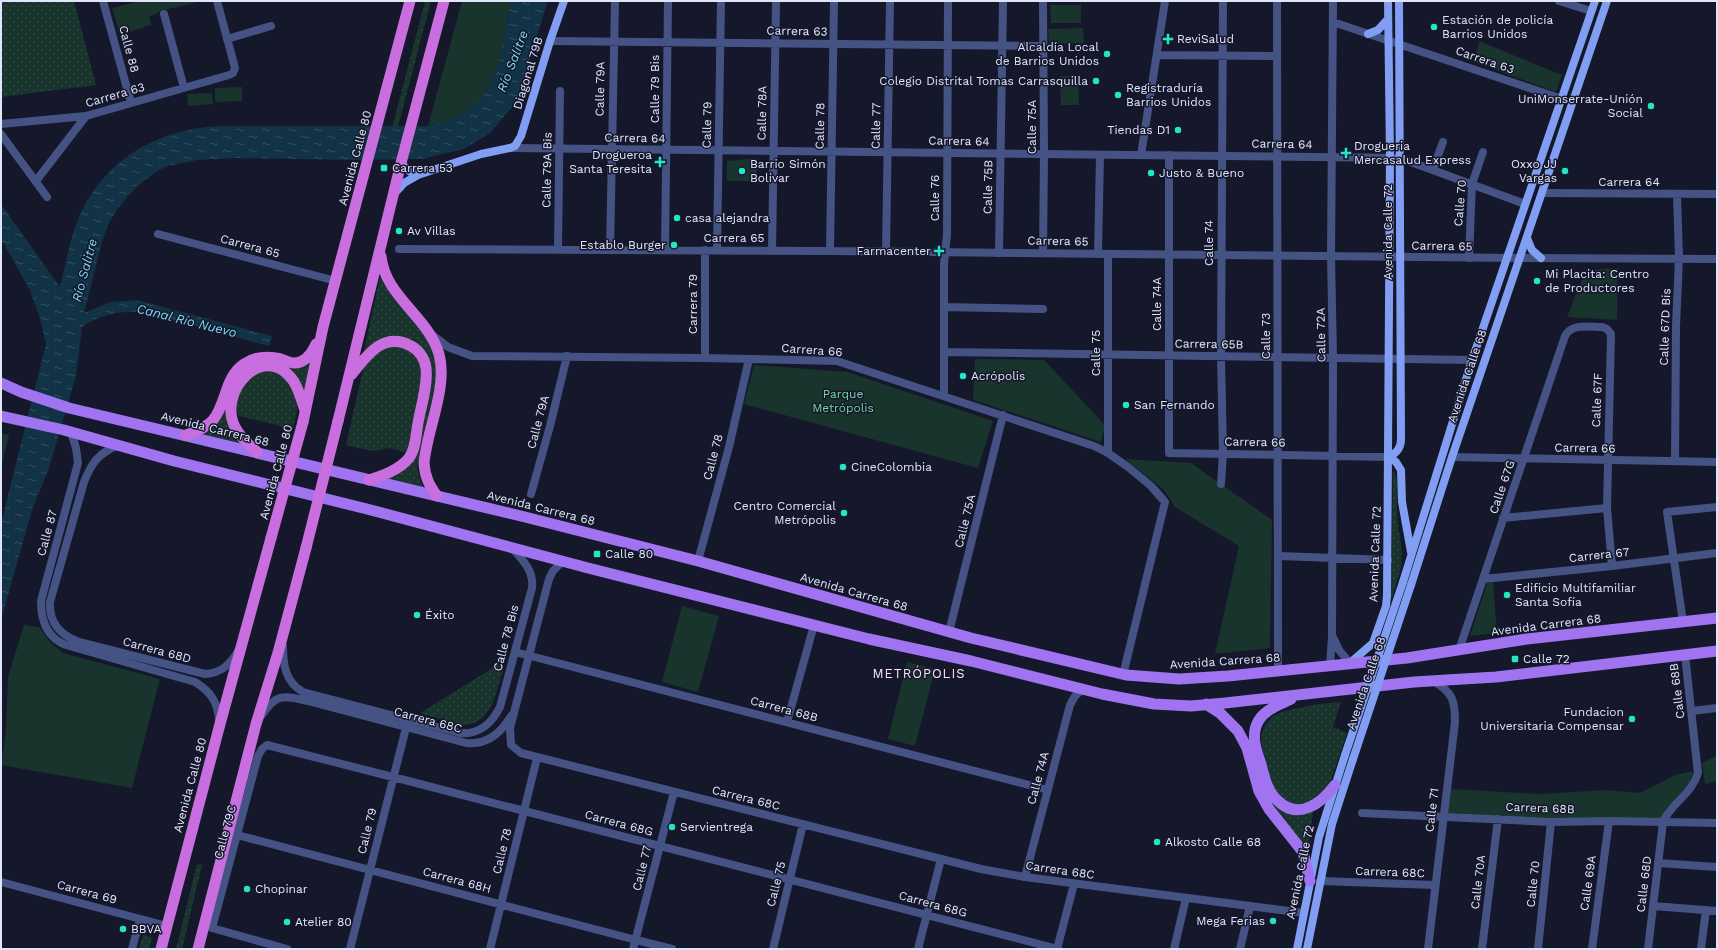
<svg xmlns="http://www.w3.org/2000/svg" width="1718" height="950" viewBox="0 0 1718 950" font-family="'Work Sans',sans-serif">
	<defs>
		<pattern id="grass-dots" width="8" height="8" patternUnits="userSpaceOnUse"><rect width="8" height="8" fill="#18342c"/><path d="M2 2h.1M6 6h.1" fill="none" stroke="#2e4841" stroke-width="1.8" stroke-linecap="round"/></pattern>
		<pattern id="water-ripples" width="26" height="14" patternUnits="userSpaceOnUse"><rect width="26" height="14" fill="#123346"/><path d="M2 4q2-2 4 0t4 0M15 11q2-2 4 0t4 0" fill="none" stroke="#345062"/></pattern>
	</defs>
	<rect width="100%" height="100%" fill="#15172b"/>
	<!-- grass -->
	<path fill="url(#grass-dots)" d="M1,1H74L96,85L1,97Z
		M425,1H431L395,138L390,136Z
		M380,276L392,297L410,316L423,333L435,354L437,368L435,386L417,466L418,473L424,489L382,479L409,464L425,352C406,327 388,342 364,351Z
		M391,345C403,346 412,349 420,360C427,370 411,439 407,453L390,448L372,451L346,445L364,365L369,358Z
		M312,360L303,394L283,365Z
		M265,370C282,373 297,384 297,404C298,412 294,422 293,429L239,416L235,406L244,381Z
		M228,401C227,417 228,432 240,443L196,433Z
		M1393,471L1397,479V517L1402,552L1401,568L1391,601Z
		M496,666H499L503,670C496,693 491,727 460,725L420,713Z
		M1341,702L1333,727L1347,733L1329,786L1310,803L1296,804L1284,800L1277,794L1271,780L1262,747L1261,736L1265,725L1274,715L1289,710L1318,704Z
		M1266,794L1304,813L1313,812L1308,849L1288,826Z
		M197,864L202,865L184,941L182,949H176Z
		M143,935L152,937L149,949H139Z"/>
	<!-- green -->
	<path fill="#18342c" d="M140,1H201L161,11L149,17L151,25L120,35L112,8Z
		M462,1H511C501,40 502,91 463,114C452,120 439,123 428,126Z
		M1050,5H1081V23H1051Z
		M1083,28L1084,43L1049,44L1048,29Z
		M1479,41L1562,75L1556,92L1474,62Z
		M1060,76H1078L1079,105H1061Z
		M242,87V101L215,102V88Z
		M212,93L213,104L188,106L187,94Z
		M757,158V181H727V161Z
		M1618,268L1617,320L1567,317L1586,270Z
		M975,359L1044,360L1105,425L1101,442L973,400Z
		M754,365L848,372L993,421L978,468L744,404Z
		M1,433L9,435L1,469Z
		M1125,459L1191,463L1272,520L1270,648L1215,654L1239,546L1175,507L1164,490Z
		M1493,582L1497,633L1470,636L1487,583Z
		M682,606L719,616L698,692L662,682Z
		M24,625L39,627L49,641L63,653L160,679L132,788L1,765L6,730L8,677Z
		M907,662L935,669L915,746L888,739Z
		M1717,755V781L1705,784L1702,763Z
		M1694,771L1689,783L1667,808L1660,820L1551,819L1448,813L1451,789L1541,794L1606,790L1640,793L1675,775Z"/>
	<!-- water -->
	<path fill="url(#water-ripples)" d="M511,1H548L516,102L490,133L464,149L422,159L352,160L236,158L197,160L168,166L157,171L136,187L116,211L108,225L102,242L84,313L110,302L137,300L272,336L269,346L143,312C120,311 101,314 82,327L76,376L49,468L32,510L1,620V523L46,344L39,315L30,291L13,259L1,240V204L60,287C65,268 68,247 75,228C97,163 154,129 220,126H428C439,123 452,120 463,114C502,91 501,40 511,1Z"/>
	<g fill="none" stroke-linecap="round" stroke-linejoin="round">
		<!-- minor -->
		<path stroke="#455384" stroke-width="8" d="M103,1L131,103
			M1043,1L1044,154L1043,253
			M1277,1L1278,671
			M1333,1L1331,256L1333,357L1332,635L1339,650L1350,663
			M1559,1L1591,11
			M164,14L184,88
			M1333,22L1562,99
			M227,39L271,26
			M550,41L1043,46
			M1157,55L1277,56
			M1,124L86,116L229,75L233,73L235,68L217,1
			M1,134L47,197
			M1141,155L1165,1
			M1169,155V453L1389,457
			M1433,169L1443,142
			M36,181L86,116
			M1542,193L1717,194
			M158,234L336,281
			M399,249L830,251
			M558,249L560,91
			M610,250L615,1
			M665,250L668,1
			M717,250L721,1
			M772,250L776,1
			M886,251L890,1
			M999,253L1003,1
			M1098,254L1100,155
			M1108,254V453
			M1469,258L1472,184L1483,152
			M1519,258L1717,259
			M944,307L1043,309
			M431,334L448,347L472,356L705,358L837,361L1094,446L1108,453L1128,467L1151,486L1165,502L1123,675
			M944,352L1472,360
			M705,358V250
			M944,396V264L947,234L948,1
			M1452,457L1717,462
			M1675,461L1676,326L1679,258L1677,194
			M1221,484L1223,453L1221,356L1223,1
			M531,494L550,426L567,356
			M1503,518L1607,508
			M1279,556L1388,560
			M698,561L729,447L749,359
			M1483,579L1612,566L1717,553
			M1683,622L1667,512L1717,507
			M949,632L1003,415
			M1459,650L1565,336C1572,323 1589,327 1602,327L1607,329L1611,334L1607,508L1612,566
			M515,652L1048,790
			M1330,665L1332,637
			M1692,711L1717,708
			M787,722L814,625
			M1362,813L1551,822L1609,821L1717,823
			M237,835L636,940
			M1658,863L1717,867
			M1025,877L1070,705L1075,696L1083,689
			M1320,881L1435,885
			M1,882L167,926
			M1653,906L1717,911
			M209,924L212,928L287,949
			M212,928L258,756L262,749L267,745L393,777L1058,949
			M132,949L140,919
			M350,949L408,720
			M490,949L537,758
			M918,949L941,859
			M1174,949L1186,898
			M1240,949L1250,906
			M1482,949L1498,819
			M1538,949L1551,822
			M1592,949L1609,821
			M1701,949L1706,910"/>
		<!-- tertiary -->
		<path stroke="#455384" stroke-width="8" d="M834,1L830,251L1519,258
			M510,148L1400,158L1525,204
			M71,432L76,448L78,463L41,601C41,620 47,638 66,645L195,682C210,691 218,702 219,720
			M118,445C98,454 92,462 84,482L50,602C49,623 60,635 79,642L205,674C221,673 230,665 238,651
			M563,561L553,571L549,579L510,728L511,745L521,753L981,869L1025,877L1304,913
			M283,646C283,664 285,682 303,692L460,733C479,735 492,723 500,707L532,588C534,571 523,560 512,548
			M262,715C277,692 284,696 308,701L466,743C487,745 501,733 511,716
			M636,940L672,949
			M633,949L674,792
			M773,949L803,824
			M1057,949L1074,884
			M1428,949L1455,722C1455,701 1453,693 1435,682
			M1648,949L1663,822C1671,803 1692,794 1698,773L1685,655"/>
		<!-- secondary -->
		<path stroke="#829ef2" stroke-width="8" d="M1368,34L1378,30L1388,19
			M401,163L409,171L418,175
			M394,194L404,183L418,175L481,154L510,148L515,146L521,136L550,41L564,1
			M1527,238L1532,250L1541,258
			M1389,457C1397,453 1401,448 1401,439L1399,1
			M1389,457L1396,462L1401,470L1402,502L1411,552
			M1403,582L1472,360L1595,1
			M1411,585L1452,457L1607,1
			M1350,663L1373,643L1386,606L1387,596L1390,157L1388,1
			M1297,949L1319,837L1345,755
			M1307,949L1332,824L1353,759"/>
		<!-- primary -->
		<path stroke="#a074f0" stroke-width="11" d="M1,383L21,392L69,408L525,517L698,561L971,638L1126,675L1179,679L1228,676L1407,658L1527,639L1717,618
			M1,416L64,430L174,461L367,509L588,568L869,639L971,661L1102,694L1154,704L1191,706L1225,703L1414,682L1496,677L1717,651
			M1291,699C1279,705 1266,709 1259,720C1250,734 1256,750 1261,764C1264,776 1267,791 1277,800C1298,821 1321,804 1335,785
			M1206,704L1220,713L1238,731L1247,748L1259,791L1269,809L1303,852L1310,881"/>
		<!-- trunk -->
		<path stroke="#c86ede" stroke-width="11" d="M381,256C385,297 428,316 439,354C448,388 427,429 424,463C425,477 429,485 437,496
			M352,374C367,355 384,331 411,346C419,350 425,359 426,368C428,385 421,406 418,423C416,433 416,449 409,458C399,470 384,475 369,480
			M338,421L401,163L444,1
			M303,422L323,327L410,1
			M186,435C196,431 206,428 213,420C227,403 224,378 244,364C253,358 265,356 276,358C282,358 288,363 294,363C305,363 312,353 316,344
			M257,452C249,445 240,437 235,427C217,391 263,342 292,379C299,388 301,400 305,410
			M161,949L220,724L271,538
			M198,949L256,724L278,653L306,548"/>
		<!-- secondary-bridge -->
		<path stroke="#829ef2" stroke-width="8" d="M1345,755L1403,582
			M1353,759L1411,585"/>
		<!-- trunk-bridge -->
		<path stroke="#c86ede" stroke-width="11" d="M271,538L303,422
			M306,548L338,421"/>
	</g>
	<!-- markers -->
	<g fill="#22e7c6" stroke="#15172b" stroke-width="1.5">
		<circle cx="1434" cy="27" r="4"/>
		<path d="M1166 33h4v4h4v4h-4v4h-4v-4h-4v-4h4z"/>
		<circle cx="1107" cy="54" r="4"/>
		<circle cx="1096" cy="81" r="4"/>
		<circle cx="1118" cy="95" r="4"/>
		<circle cx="1651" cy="106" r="4"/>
		<circle cx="1178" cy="130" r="4"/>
		<path d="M1344 147h4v4h4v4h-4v4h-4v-4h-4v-4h4z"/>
		<path d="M658 156h4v4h4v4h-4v4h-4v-4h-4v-4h4z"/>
		<rect x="380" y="164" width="8" height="8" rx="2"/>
		<circle cx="742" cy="171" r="4"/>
		<circle cx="1565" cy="171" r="4"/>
		<circle cx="1151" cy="173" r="4"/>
		<circle cx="677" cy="218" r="4"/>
		<circle cx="399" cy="231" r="4"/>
		<circle cx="674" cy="245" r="4"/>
		<path d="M937 245h4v4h4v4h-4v4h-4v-4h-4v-4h4z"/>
		<circle cx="1537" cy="281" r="4"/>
		<circle cx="963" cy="376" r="4"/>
		<circle cx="1126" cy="405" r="4"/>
		<circle cx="843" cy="467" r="4"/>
		<circle cx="844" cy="513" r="4"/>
		<rect x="593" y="550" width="8" height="8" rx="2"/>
		<circle cx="1507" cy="595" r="4"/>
		<circle cx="417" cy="615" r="4"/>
		<rect x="1511" y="655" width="8" height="8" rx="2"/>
		<circle cx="1632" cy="719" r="4"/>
		<circle cx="672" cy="827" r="4"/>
		<circle cx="1157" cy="842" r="4"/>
		<circle cx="247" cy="889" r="4"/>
		<circle cx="1273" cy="921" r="4"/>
		<circle cx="287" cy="922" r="4"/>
		<circle cx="123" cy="929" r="4"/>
	</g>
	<g text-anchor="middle" stroke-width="3" stroke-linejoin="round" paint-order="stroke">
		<!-- poi labels -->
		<g font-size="12" fill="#e1e5fc" stroke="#15172b" text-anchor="start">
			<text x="1442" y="24">Estación de policía<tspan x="1442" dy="14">Barrios Unidos</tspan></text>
			<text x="1177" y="43">ReviSalud</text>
			<text x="1099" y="51" text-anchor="end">Alcaldía Local<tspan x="1099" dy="14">de Barrios Unidos</tspan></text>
			<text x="1088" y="85" text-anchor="end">Colegio Distrital Tomas Carrasquilla</text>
			<text x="1126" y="92">Registraduría<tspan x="1126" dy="14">Barrios Unidos</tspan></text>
			<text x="1643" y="103" text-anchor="end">UniMonserrate-Unión<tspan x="1643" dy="14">Social</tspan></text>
			<text x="1170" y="134" text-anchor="end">Tiendas D1</text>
			<text x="1354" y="150">Drogueria<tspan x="1354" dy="14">Mercasalud Express</tspan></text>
			<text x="652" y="159" text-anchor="end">Drogueroa<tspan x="652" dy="14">Santa Teresita</tspan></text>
			<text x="750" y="168">Barrio Simón<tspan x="750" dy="14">Bolívar</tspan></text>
			<text x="1557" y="168" text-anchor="end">Oxxo JJ<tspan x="1557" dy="14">Vargas</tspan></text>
			<text x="392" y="172">Carrera 53</text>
			<text x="1159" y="177">Justo &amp; Bueno</text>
			<text x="685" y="222">casa alejandra</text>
			<text x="407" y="235">Av Villas</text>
			<text x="666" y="249" text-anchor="end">Establo Burger</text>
			<text x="931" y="255" text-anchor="end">Farmacenter</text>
			<text x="1545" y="278">Mi Placita: Centro<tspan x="1545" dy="14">de Productores</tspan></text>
			<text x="971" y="380">Acrópolis</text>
			<text x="1134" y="409">San Fernando</text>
			<text x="851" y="471">CineColombia</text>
			<text x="836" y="510" text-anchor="end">Centro Comercial<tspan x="836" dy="14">Metrópolis</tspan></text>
			<text x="605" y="558">Calle 80</text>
			<text x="1515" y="592">Edificio Multifamiliar<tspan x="1515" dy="14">Santa Sofía</tspan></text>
			<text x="425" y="619">Éxito</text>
			<text x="1523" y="663">Calle 72</text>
			<text x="1624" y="716" text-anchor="end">Fundacion<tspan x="1624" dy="14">Universitaria Compensar</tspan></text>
			<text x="680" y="831">Servientrega</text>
			<text x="1165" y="846">Alkosto Calle 68</text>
			<text x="255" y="893">Chopinar</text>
			<text x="1265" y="925" text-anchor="end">Mega Ferias</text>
			<text x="295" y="926">Atelier 80</text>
			<text x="131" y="933">BBVA</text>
		</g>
		<!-- street labels -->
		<g font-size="12" fill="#e1e5fc" stroke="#15172b">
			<text transform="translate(797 31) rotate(1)" y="4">Carrera 63</text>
			<text transform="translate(129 49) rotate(75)" y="4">Calle 88</text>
			<text transform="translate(1485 60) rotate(19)" y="4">Carrera 63</text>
			<text transform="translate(528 73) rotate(-73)" y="4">Diagonal 79B</text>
			<text transform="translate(600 89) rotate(-89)" y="4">Calle 79A</text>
			<text transform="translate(655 89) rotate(-90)" y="4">Calle 79 Bis</text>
			<text transform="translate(115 95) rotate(-16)" y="4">Carrera 63</text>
			<text transform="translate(762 113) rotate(-89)" y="4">Calle 78A</text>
			<text transform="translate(707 125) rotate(-89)" y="4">Calle 79</text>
			<text transform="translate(820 126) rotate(-89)" y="4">Calle 78</text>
			<text transform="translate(876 126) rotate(-89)" y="4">Calle 77</text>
			<text transform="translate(1032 127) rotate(-90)" y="4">Calle 75A</text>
			<text transform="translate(635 138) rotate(1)" y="4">Carrera 64</text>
			<text transform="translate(959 141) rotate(1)" y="4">Carrera 64</text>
			<text transform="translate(1282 144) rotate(1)" y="4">Carrera 64</text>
			<text transform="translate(355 158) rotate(-75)" y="4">Avenida Calle 80</text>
			<text transform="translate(547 170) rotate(-89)" y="4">Calle 79A Bis</text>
			<text x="1629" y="186">Carrera 64</text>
			<text transform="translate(988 187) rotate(-89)" y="4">Calle 75B</text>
			<text transform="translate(935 198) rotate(-90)" y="4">Calle 76</text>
			<text transform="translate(1460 203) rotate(-85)" y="4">Calle 70</text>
			<text transform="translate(1388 232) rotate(-90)" y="4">Avenida Calle 72</text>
			<text x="734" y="242">Carrera 65</text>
			<text transform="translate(1058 241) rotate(1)" y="4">Carrera 65</text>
			<text transform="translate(1209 243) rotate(-90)" y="4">Calle 74</text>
			<text transform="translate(250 246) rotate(15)" y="4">Carrera 65</text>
			<text transform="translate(1442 246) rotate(1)" y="4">Carrera 65</text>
			<text transform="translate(693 304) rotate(-90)" y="4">Carrera 79</text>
			<text transform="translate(1157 304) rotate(-90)" y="4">Calle 74A</text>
			<text transform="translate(1665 327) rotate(-88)" y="4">Calle 67D Bis</text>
			<text transform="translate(1321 335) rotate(-91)" y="4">Calle 72A</text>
			<text transform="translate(1266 336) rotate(-90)" y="4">Calle 73</text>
			<text transform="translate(1209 344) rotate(1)" y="4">Carrera 65B</text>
			<text transform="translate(812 350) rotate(4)" y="4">Carrera 66</text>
			<text transform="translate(1096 353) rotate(-90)" y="4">Calle 75</text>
			<text transform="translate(1467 376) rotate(-71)" y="4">Avenida Calle 68</text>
			<text transform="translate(1597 400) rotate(-88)" y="4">Calle 67F</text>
			<text transform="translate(538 422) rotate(-75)" y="4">Calle 79A</text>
			<text transform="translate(215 429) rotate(14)" y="4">Avenida Carrera 68</text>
			<text transform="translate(1255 442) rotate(1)" y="4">Carrera 66</text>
			<text transform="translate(1585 448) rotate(1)" y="4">Carrera 66</text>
			<text transform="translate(713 457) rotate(-75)" y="4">Calle 78</text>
			<text transform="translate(276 472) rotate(-75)" y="4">Avenida Calle 80</text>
			<text transform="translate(1502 487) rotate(-71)" y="4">Calle 67G</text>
			<text transform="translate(541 508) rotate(14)" y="4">Avenida Carrera 68</text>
			<text transform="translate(965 521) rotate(-76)" y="4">Calle 75A</text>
			<text transform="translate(47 533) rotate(-75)" y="4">Calle 87</text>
			<text transform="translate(1375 554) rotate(-88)" y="4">Avenida Calle 72</text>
			<text transform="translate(1599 555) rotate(-6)" y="4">Carrera 67</text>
			<text transform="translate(854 592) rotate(16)" y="4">Avenida Carrera 68</text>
			<text transform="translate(1546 625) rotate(-7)" y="4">Avenida Carrera 68</text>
			<text transform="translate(506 638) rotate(-75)" y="4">Calle 78 Bis</text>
			<text transform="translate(157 650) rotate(15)" y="4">Carrera 68D</text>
			<text transform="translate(1225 661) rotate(-4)" y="4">Avenida Carrera 68</text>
			<text transform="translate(1366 683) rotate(-71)" y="4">Avenida Calle 68</text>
			<text transform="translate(1677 691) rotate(-97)" y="4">Calle 68B</text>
			<text transform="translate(784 709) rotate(15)" y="4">Carrera 68B</text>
			<text transform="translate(428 720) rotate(15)" y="4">Carrera 68C</text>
			<text transform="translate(1038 778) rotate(-75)" y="4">Calle 74A</text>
			<text transform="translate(190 785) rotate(-75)" y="4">Avenida Calle 80</text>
			<text transform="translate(746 798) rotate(14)" y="4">Carrera 68C</text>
			<text transform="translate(1540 808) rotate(2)" y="4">Carrera 68B</text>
			<text transform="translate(1432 810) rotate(-83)" y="4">Calle 71</text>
			<text transform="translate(619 823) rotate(15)" y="4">Carrera 68G</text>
			<text transform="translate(367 831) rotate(-76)" y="4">Calle 79</text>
			<text transform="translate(225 832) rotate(-75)" y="4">Calle 79C</text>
			<text transform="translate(502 851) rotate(-76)" y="4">Calle 78</text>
			<text transform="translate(642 868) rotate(-76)" y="4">Calle 77</text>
			<text transform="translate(1060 870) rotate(8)" y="4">Carrera 68C</text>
			<text transform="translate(1300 872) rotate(-78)" y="4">Avenida Calle 72</text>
			<text transform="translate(1390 872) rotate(2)" y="4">Carrera 68C</text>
			<text transform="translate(457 880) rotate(15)" y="4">Carrera 68H</text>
			<text transform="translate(1478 882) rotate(-83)" y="4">Calle 70A</text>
			<text transform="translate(1588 883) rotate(-82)" y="4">Calle 69A</text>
			<text transform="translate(776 884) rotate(-76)" y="4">Calle 75</text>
			<text transform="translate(1533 884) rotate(-84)" y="4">Calle 70</text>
			<text transform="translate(1644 884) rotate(-83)" y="4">Calle 68D</text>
			<text transform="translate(87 892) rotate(15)" y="4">Carrera 69</text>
			<text transform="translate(933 904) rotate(15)" y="4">Carrera 68G</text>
		</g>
		<!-- park labels -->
		<g font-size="12" fill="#73d6a3" stroke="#15172b">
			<text x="843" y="398">Parque<tspan x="843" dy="14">Metrópolis</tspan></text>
		</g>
		<!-- water labels -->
		<g font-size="13" font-style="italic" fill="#7adaf1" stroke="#15172b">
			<text transform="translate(512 61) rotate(-69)" y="5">Río Salitre</text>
			<text transform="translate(84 270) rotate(-75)" y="5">Río Salitre</text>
			<text transform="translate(187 320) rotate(14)" y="5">Canal Río Nuevo</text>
		</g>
		<!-- neighbourhood labels -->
		<g font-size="13" letter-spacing="1" fill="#fce3fa" stroke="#15172b">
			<text x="919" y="678">METRÓPOLIS</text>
		</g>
	</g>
	<!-- border -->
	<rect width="1718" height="950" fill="none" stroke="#e1e5fc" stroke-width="4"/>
</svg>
